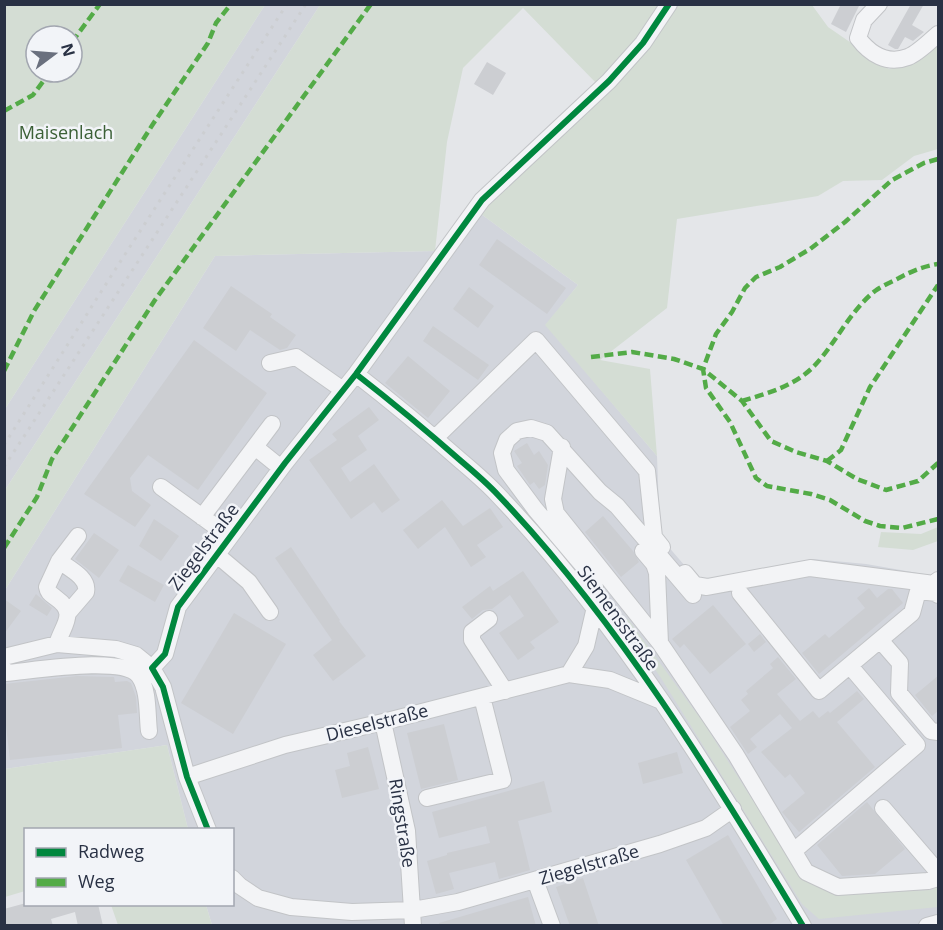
<svg xmlns="http://www.w3.org/2000/svg" width="943" height="930" viewBox="0 0 943 930" font-family="'Open Sans',sans-serif">
	<rect width="100%" height="100%" fill="#e4e6e9"/>
	<!-- built -->
	<path fill="#d2d5dc" d="M265,5H320L5,490V409Z
		M470,206L578,285L546,325L657,456L660,537L698,581L813,559L866,564L935,576L938,573V925H212L206,905L232,904V830L188,829L167,745L5,769V590L215,256L435,251Z"/>
	<!-- green -->
	<path fill="#d4ddd4" fill-rule="evenodd" d="M4,5H265L5,409H4ZM36,36H72V72H36Z
		M320,5H812L828,27L889,69L915,61L938,45V149L914,156L882,180L843,181L818,196L677,219L667,308L600,360L650,369L657,456L545,325L578,285L470,206L598,85L523,8L463,68L447,142L435,251L215,256L5,590V490Z
		M938,527V541L913,550L878,547L881,532L921,534Z
		M628,619L705,725L802,878L836,893L932,890L938,886V907L819,919L802,904L661,678L623,623Z
		M167,745L188,829L26,830L25,891L5,897V769Z
		M111,905H206L212,925H118Z"/>
	<!-- building -->
	<path fill="#ccced2" d="M841,4H860L846,32L831,24Z
		M911,4H924L912,25L924,32L913,41L905,37L898,49H895L888,45Z
		M487,62L506,73L493,95L474,84Z
		M497,239L566,288L547,314L479,265Z
		M231,286L272,314L270,317L296,335L287,348L280,350L250,330L236,351L203,328Z
		M469,287L494,306L478,328L453,309Z
		M433,326L489,365L478,380L423,341Z
		M194,340L267,393L198,490L148,455L130,478L132,491L151,505L135,527L84,494Z
		M408,356L450,391L428,418L385,383Z
		M369,407L379,420L358,436L367,450L341,468L350,482L374,464L400,500L382,513L374,502L351,519L309,460L337,440L332,434Z
		M527,443L534,455L539,451L548,465L545,485L539,489L534,482L530,485L517,466L522,463L514,451Z
		M442,500L463,526L490,508L503,527L477,545L486,557L471,567L445,527L418,549L403,530Z
		M603,516L633,551L639,562L621,577L585,532Z
		M154,519L179,536L161,561L139,546Z
		M94,533L119,550L99,578L75,559Z
		M291,547L340,620L339,621L366,656L333,681L313,655L332,640L275,558Z
		M128,565L164,585L155,602L119,581Z
		M523,571L559,622L530,642L535,648L518,660L499,633L524,616L510,595L492,609L483,610L472,619L462,607L490,586L493,591Z
		M869,588L877,598L888,589H892L903,603L819,674L802,653L825,634L829,638L865,608L857,598Z
		M36,594L52,608L47,616L29,605Z
		M4,599L21,611L4,634Z
		M713,605L746,644L710,674L684,644L680,648L672,639Z
		M234,613L286,644L233,734L181,703Z
		M760,634L766,642L754,652L748,644Z
		M778,657L796,679L777,694L800,721L813,711L819,718L828,711L830,713L857,691L864,699L837,722L875,767L799,832L782,812L805,793L790,774L785,778L761,752L792,728L780,714L750,739L757,747L748,754L730,727L750,711L741,700L748,694L746,691L773,668L770,664Z
		M939,675V710L932,716L915,695Z
		M77,676L114,677L115,682L127,681L131,683L136,697L137,713L118,715L122,748L10,760L4,708V684Z
		M444,724L458,780L421,789L407,733Z
		M368,747L379,789L342,798L335,770L350,766L347,753Z
		M677,752L683,773L643,784L638,763Z
		M544,781L552,812L518,821L530,870L499,879L495,862L449,873L454,889L436,894L427,861L447,855V853L490,843L486,826L439,838L432,812Z
		M867,802L905,849L875,874L842,876L817,845Z
		M728,835L777,919L767,926H724L686,860Z
		M583,878L599,926H570L556,887Z
		M528,897L536,926H439V923Z
		M26,903L98,904L103,926H78L75,912L51,919L53,926H4V909Z"/>
	<g fill="none" stroke-linecap="round" stroke-linejoin="round">
		<!-- minor casing -->
		<g stroke="#c2c4c7" stroke-width="18">
			<path id="minor" d="M879,4L864,20L858,38C870,54 887,65 908,57C918,53 930,41 938,34
				M270,363L296,357L343,390
				M356,374C392,402 427,431 461,461C474,472 487,483 498,495C619,622 713,776 803,926
				M435,438L536,340L647,471L654,537L662,547
				M255,447L281,468
				M562,447L553,499L556,513L660,643
				M161,487L230,537
				M202,517L272,424
				M643,551L654,564L657,573L660,643L736,755L806,872L838,887L928,881L938,878
				M217,555L249,582L270,612
				M685,573L695,585L707,587L810,568L934,584L938,580
				M740,593L819,691L912,613L918,591L937,593L938,595
				M68,613L86,592C89,578 70,569 59,561L78,536
				M489,619L472,632V640L505,691
				M880,640L900,663L899,693L931,731L938,732
				M57,644C64,623 77,613 56,598C51,594 48,593 47,587L59,561
				M4,657L57,644L116,649L136,655L152,668
				M4,669L6,673C32,671 124,655 139,676C149,690 147,715 149,731
				M569,674L610,680L659,700
				M383,722L407,831L413,926
				M187,777L285,745L383,722L569,674L586,646L595,607V587L585,568L535,509L506,470L502,453L507,440L517,431L531,428L547,433L600,492L617,506L693,595
				M427,798L503,780L482,697
				M883,808L938,872
				M208,830L187,777L163,687L152,668L165,654L178,607L285,463L356,374L482,200L609,81L643,43L669,4
				M795,850L917,745L850,666
				M232,878L240,886L258,898L291,907L352,912L413,910L458,902L660,844L706,828L733,809
				M535,880L552,926
				M927,926L938,923"/>
		</g>
		<!-- minor -->
		<use href="#minor" stroke="#f3f4f6" stroke-width="16"/>
		<!-- rail -->
		<path stroke="#ccced1" stroke-width="3" stroke-dasharray="3 6" stroke-linecap="butt" d="M4,445L113,273L287,4
			M4,467L306,4"/>
		<!-- quiet -->
		<path stroke="#53ab47" stroke-width="4.5" stroke-dasharray="9 4.5" stroke-linecap="butt" d="M72,42L100,4
			M4,111L33,95L50,72
			M938,159L924,163L892,180L845,222L810,249L780,267L756,277L745,288L732,312L716,334L703,369L706,388L730,422L756,478L767,486L811,494L830,500L865,521L880,526L902,528L938,519
			M591,357L632,352L674,359L703,369L742,401L771,441L796,452L827,461L857,479L886,490L918,481L938,463
			M4,371L34,311L153,124L208,43L216,23L231,4
			M742,401C769,393 797,385 816,364C837,341 850,311 875,291C882,286 891,282 899,278C912,271 924,266 938,264
			M827,461L841,450L870,387L938,285
			M4,548L37,497L52,459L155,300L371,4"/>
		<!-- cycleway casing -->
		<g stroke="#f2f4f8" stroke-width="10">
			<path id="cycleway" d="M356,374C392,402 427,431 461,461C474,472 487,483 498,495C619,622 713,776 803,926
				M208,830L187,777L163,687L152,668L165,654L178,607L285,463L356,374L482,200L609,81L643,43L669,4"/>
		</g>
		<!-- cycleway -->
		<use href="#cycleway" stroke="#00873e" stroke-width="6"/>
	</g>
	<g text-anchor="middle" stroke-width="5" stroke-linejoin="round" paint-order="stroke">
		<!-- park labels -->
		<g font-size="18" fill="#3b6036" stroke="#f2f4f8">
			<text x="66" y="139">Maisenlach</text>
		</g>
		<!-- street labels -->
		<g font-size="18" fill="#293144" stroke="#f2f4f8">
			<text transform="translate(204 547) rotate(-53)" y="6">Ziegelstraße</text>
			<text transform="translate(618 618) rotate(54)" y="6">Siemensstraße</text>
			<text transform="translate(377 723) rotate(-14)" y="6">Dieselstraße</text>
			<text transform="translate(402 823) rotate(81)" y="6">Ringstraße</text>
			<text transform="translate(589 865) rotate(-16)" y="6">Ziegelstraße</text>
		</g>
	</g>
	<!-- border -->
	<rect width="943" height="930" fill="none" stroke="#293144" stroke-width="12"/>
	<!-- legend -->
	<rect x="24" y="828" width="210" height="78" fill="#f2f4f8" stroke="#a2a6b0" stroke-width="1.5"/>
	<rect x="36" y="848" width="30" height="9" fill="#00873e" stroke="#a2a6b0" stroke-width="1.5"/>
	<text x="78" y="858" font-size="18" fill="#293144">Radweg</text>
	<rect x="36" y="878" width="30" height="9" fill="#53ab47" stroke="#a2a6b0" stroke-width="1.5"/>
	<text x="78" y="888" font-size="18" fill="#293144">Weg</text>
	<!-- north arrow -->
	<g transform="translate(54 54) rotate(74)"><circle r="28" fill="#f2f4f8" stroke="#a2a6b0" stroke-width="1.5"/>
	<path d="M0-4.5L10 22L0 15L-10 22Z" fill="#6a707e"/>
	<text y="-9" font-size="16" font-weight="bold" text-anchor="middle" fill="#293144">N</text>
	</g>
</svg>
